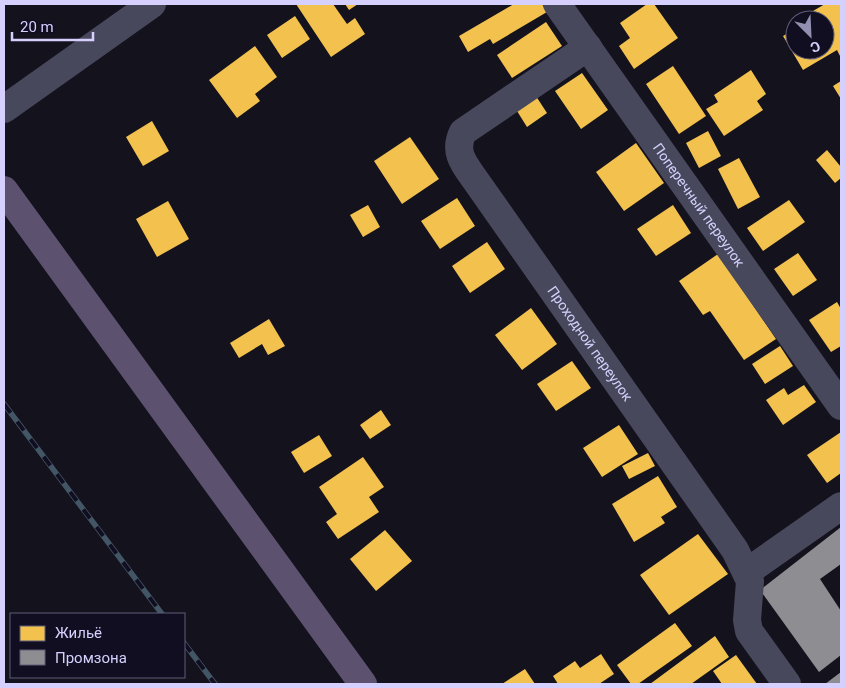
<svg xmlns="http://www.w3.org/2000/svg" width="845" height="688" viewBox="0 0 845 688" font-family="Roboto,sans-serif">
	<rect width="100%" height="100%" fill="#14121d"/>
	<!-- homes -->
	<path fill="#f2c14e" d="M296,4H333L347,24L355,18L365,34L331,57Z
		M345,4H358L349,10Z
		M514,4H542L547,12L493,44L490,39L468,52L459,36Z
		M647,4H654L678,38L634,69L619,46L630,38L620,23Z
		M825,4H840L841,7V58L837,50L803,70L783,36L795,29V50H825V20H810L816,16L813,11Z
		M295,16L310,39L282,58L267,35Z
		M546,22L562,46L512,78L497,55Z
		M255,46L277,77L255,94L260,101L237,118L209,80Z
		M673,66L706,116L679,134L646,84Z
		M751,70L766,94L757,101L763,110L724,136L706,109L718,102L714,95Z
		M582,73L608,110L581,129L555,91Z
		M841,81V99L833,86Z
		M532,90L547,113L527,127L512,103Z
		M152,121L169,151L143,166L126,137Z
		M708,131L721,156L699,168L686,143Z
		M410,137L439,179L402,204L374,161Z
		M636,143L664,183L624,211L596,172Z
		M827,150L841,167V178L835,183L816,160Z
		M739,158L760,197L738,209L718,169Z
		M457,198L475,226L440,249L421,221Z
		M789,200L805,222L763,251L747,228Z
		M168,201L189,239L157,257L136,219Z
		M368,205L380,227L363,237L350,215Z
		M673,205L691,233L656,256L637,229Z
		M487,242L505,269L470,293L452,266Z
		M798,253L817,280L793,296L774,269Z
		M718,254L776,339L744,360L710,311L703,315L679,281Z
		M837,302L841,309V346L831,352L809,320Z
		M531,308L557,344L522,370L495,335Z
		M269,319L285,346L268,355L262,344L239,358L230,343Z
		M780,346L793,366L765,384L752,364Z
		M572,361L591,388L556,411L537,384Z
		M804,385L816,402L783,425L766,400L784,388L788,395Z
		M381,410L391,425L370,439L360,425Z
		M619,425L638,454L602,477L583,448Z
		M841,432V473L827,483L807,455Z
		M319,435L332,456L304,473L291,452Z
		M648,453L655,466L629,479L622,466Z
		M363,457L384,487L369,497L379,512L338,539L326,522L337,514L319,487Z
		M658,476L677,507L661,517L665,523L634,542L612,504Z
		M385,530L412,561L376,591L350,559Z
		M698,534L728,574L669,615L640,575Z
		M675,623L692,646L638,684H631L617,665Z
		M715,636L729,657L691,684H650Z
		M601,654L614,674L599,684H558L553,676L575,661L580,668Z
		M736,655L757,684H722L713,671Z
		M525,669L535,684H502Z"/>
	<!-- industry -->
	<path fill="#8d8d92" d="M841,527V564L820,579L841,611V655L819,672L760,590Z
		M841,672V684H825Z"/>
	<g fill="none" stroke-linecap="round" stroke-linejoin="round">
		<!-- minor -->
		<g stroke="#48485d" stroke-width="28">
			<path id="s1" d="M557,4L841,406"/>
			<path id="s2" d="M588,47L463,132C453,152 464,164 476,181L735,550L750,581L747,620L749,631L787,684"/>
			<path d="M4,109L152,4"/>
			<path d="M747,572L841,506"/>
		</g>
		<!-- major -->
		<path stroke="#5c516f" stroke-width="28" d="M4,190L363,684"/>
		<!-- rail casing -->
		<g stroke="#425665" stroke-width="5.5">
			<path id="rail" d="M4,404L162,614
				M184,643L215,684"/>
		</g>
		<!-- rail -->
		<use href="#rail" stroke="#110e21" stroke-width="4" stroke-dasharray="11" stroke-linecap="butt"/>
	</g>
	<g text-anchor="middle" stroke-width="5" stroke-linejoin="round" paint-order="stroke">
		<!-- street labels -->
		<g font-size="14" fill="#d5d0fd" stroke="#110e21">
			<text dy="5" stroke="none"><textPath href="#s1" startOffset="246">Поперечный переулок</textPath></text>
			<text dy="5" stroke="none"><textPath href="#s2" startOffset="404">Проходной переулок</textPath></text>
		</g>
	</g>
	<!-- border -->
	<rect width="845" height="688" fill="none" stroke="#d5d0fd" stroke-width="10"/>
	<!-- legend -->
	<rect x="10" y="613" width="175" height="65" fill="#110e21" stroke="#5f5c79"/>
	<rect x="20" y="626" width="25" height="15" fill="#f2c14e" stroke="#5f5c79"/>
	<text x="55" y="638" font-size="15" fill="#d5d0fd">Жильё</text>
	<rect x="20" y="650" width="25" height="15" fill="#8d8d92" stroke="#5f5c79"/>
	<text x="55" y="663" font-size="15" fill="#d5d0fd">Промзона</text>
	<!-- north arrow -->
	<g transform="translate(810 35) rotate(156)"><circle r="24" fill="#110e21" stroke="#5f5c79"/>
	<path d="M0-4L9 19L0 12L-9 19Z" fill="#918eaf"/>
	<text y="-8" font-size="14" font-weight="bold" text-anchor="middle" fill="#d5d0fd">С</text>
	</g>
	<!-- scale -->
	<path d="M12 32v8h81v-8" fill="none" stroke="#d5d0fd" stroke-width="2.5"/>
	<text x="20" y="32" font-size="15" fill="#d5d0fd" stroke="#110e21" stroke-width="4" paint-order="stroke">20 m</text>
</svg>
